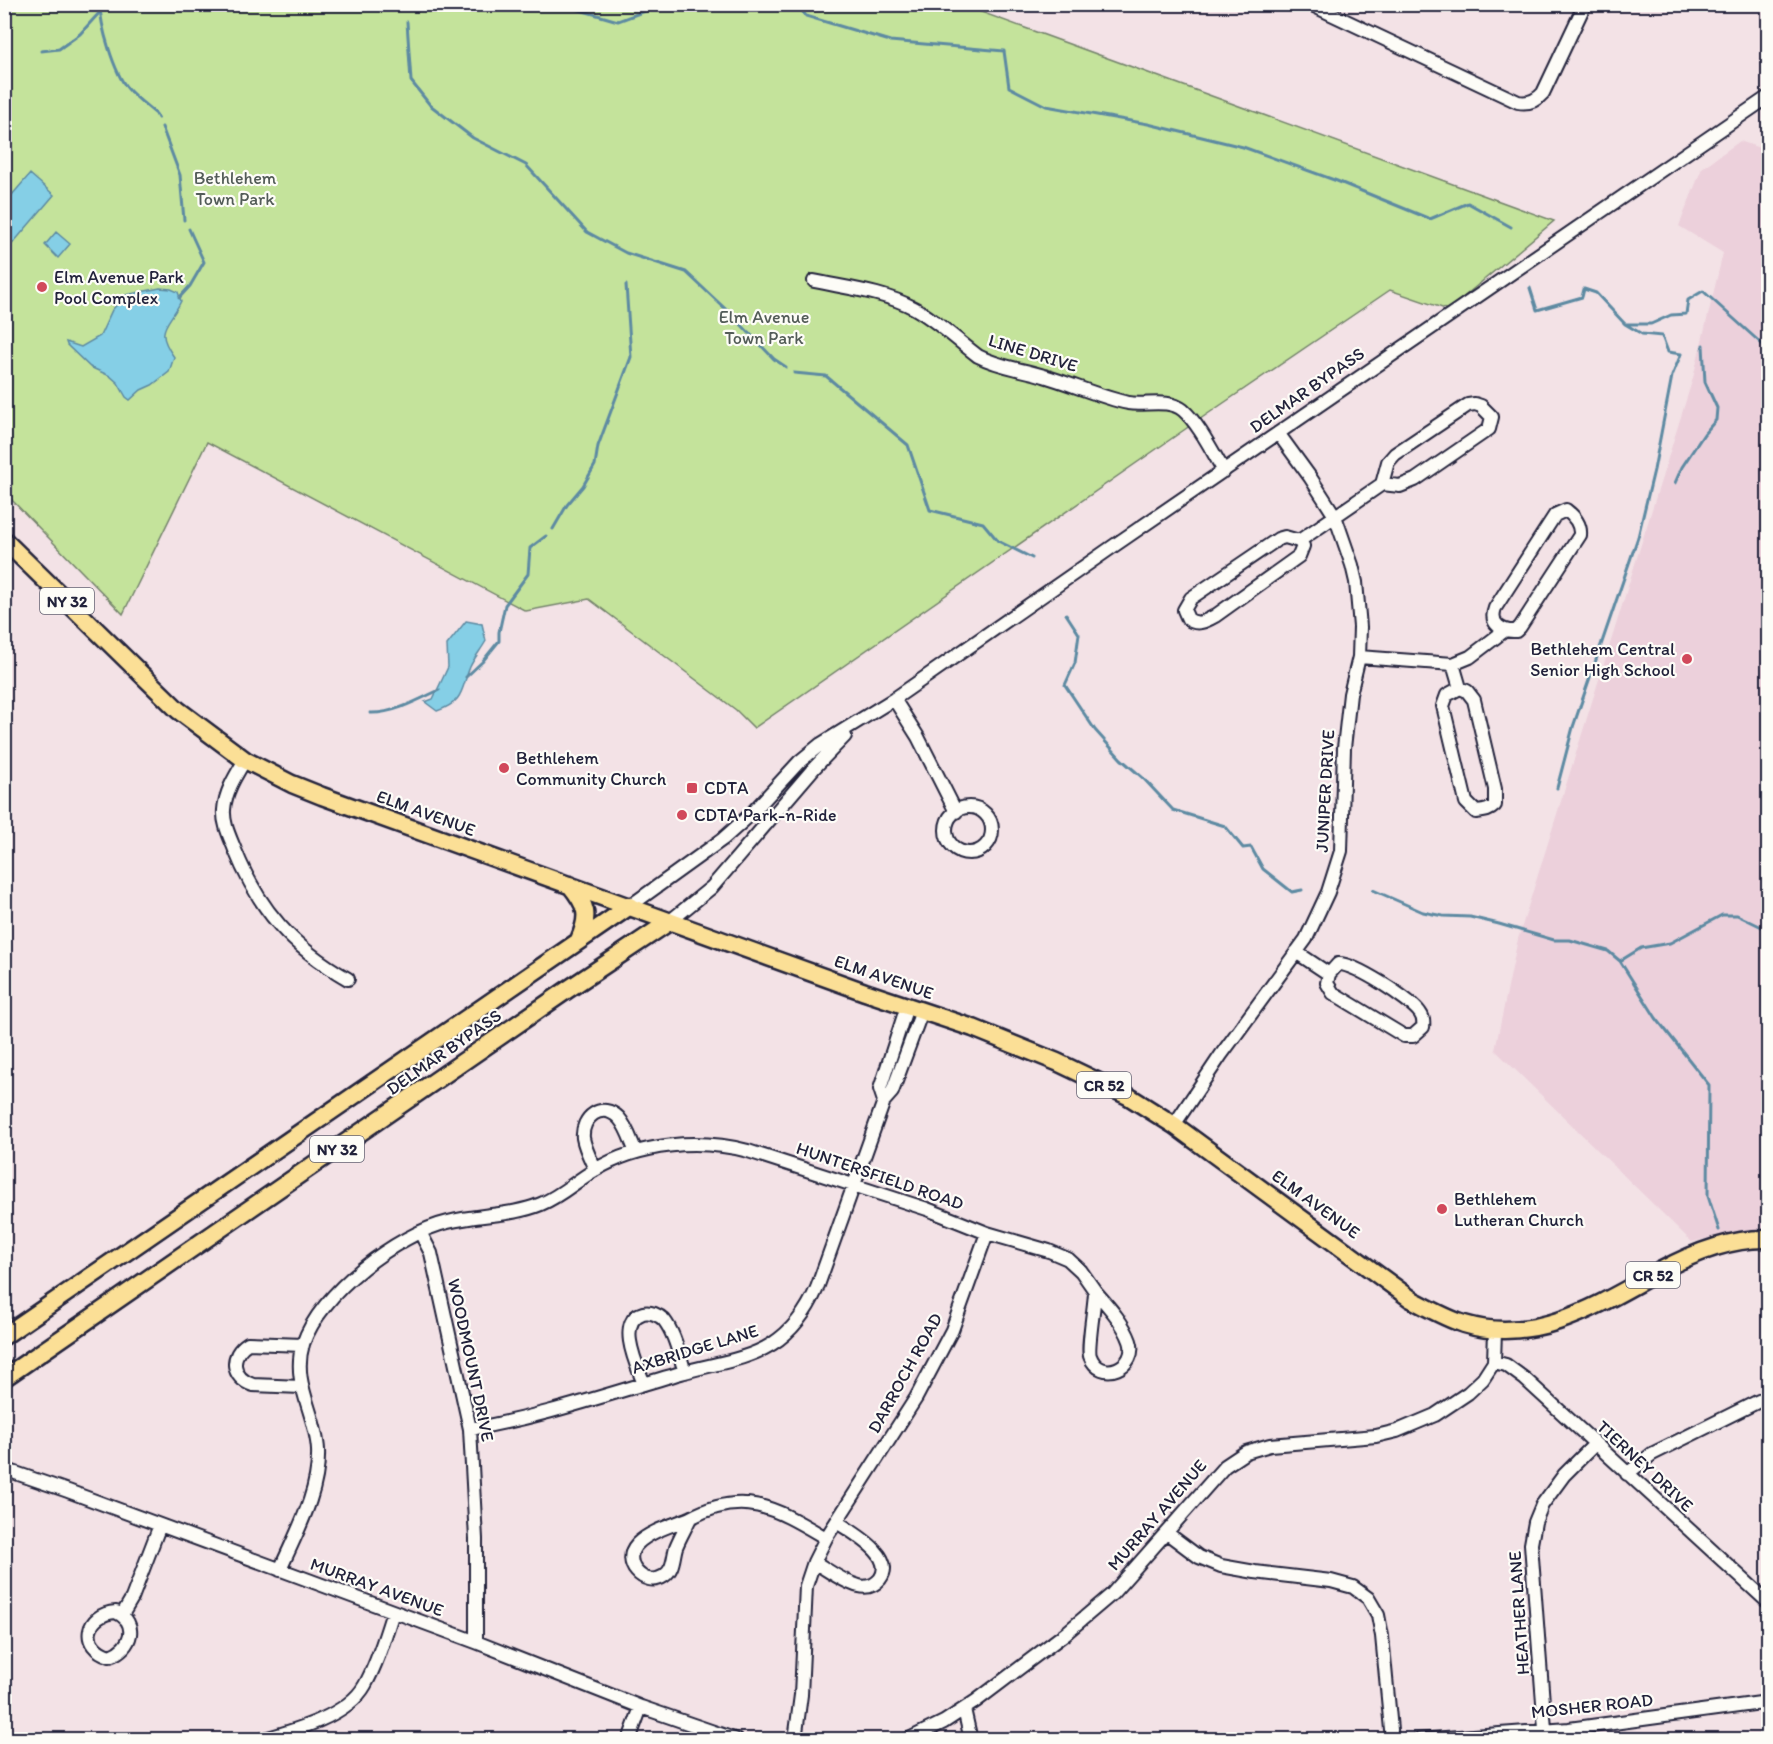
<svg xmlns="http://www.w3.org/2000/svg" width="1773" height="1744" viewBox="0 0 1773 1744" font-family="Itim,sans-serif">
	<rect width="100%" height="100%" fill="#f3e2e6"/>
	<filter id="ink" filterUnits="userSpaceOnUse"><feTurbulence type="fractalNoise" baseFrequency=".0167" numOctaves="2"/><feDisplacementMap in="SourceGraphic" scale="12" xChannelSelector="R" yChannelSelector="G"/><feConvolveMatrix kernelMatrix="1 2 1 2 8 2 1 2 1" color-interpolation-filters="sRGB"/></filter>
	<g filter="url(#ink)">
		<!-- built -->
		<path fill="#ecd0db" d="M1740,141L1768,151V1230L1734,1232L1692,1242L1495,1050L1518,939L1693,378L1723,253L1679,226L1702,168Z"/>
		<!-- green -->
		<path fill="#c4e39b" stroke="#73826b" stroke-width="1.5" d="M4,5H962L1554,221L1448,310L1390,290L1184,430L754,728L736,710L589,599L526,611L207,442L123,614L5,493Z"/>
		<!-- water -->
		<path fill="#85cfe6" stroke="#5d8aa2" stroke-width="1.5" d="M30,174L54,195L8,249L5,246V203Z
			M56,232L70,244L58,258L45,245Z
			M160,288L171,289L178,292L181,301C169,326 153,328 174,357L169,372L152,385L141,390L130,400L126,397L118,383L110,376L90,367L67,345L66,342L81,347L100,336L112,310L126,295Z
			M466,621L482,624L486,641C481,650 474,658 470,667C461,688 465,702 437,711L425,702L433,699L448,667L447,645Z"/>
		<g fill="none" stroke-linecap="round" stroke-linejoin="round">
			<!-- stream -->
			<path stroke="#5d8aa2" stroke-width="3" d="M100,4C100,25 114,73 128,89C136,98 147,106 156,114L158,118
				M398,4L399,6
				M559,4L618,21L664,4
				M797,4L806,16L890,41L1004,51L1009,87L1046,106L1148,124L1243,147L1337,181L1430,219L1468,203L1511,227
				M407,22L411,81L430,105L473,138L526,165L587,232L626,253L686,272L734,317L774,359L786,367
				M41,51L59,49L80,34L100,12
				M162,127L180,175L184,220
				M1530,288L1537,310L1582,297L1584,289L1596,293L1625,324H1651L1671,315L1686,314L1688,300L1703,291L1763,345L1768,346
				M179,298L190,286L204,262L189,229
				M794,373L826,376L908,445L930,510L983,523L998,541L1032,558
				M1675,483L1682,467L1704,434L1716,420L1717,408L1705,382L1703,345
				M553,529L567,505L583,486L595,465L598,446L631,357L626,285
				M1066,614L1079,634L1075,663L1065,685L1095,730L1121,759L1143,778L1173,810L1225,826L1243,848L1251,847L1263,869L1292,892L1302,890
				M466,677L482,662L499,641V632L505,605L528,574L530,548L546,536
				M370,713C393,714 418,700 439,690
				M1557,788L1573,727L1638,537L1654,470L1672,376L1681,354L1668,352L1662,336L1642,334L1625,324
				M1373,890L1423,912L1443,916L1470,917L1499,924L1554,940H1570L1608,951L1620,961L1656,1018L1709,1085L1708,1196L1719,1230
				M1620,961L1641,948L1670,943L1722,915H1737L1768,930"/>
			<!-- minor casing -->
			<g stroke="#22223b" stroke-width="16">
				<path id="minor" d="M1310,4L1518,102C1528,104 1536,101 1543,93L1585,4
					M814,281C847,288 884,292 914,308C936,320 958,341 978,356C999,367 1022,369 1044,376C1072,384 1100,397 1128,403C1145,406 1168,398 1183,410C1199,424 1213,453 1224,471
					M1475,404L1481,406L1492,417L1489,429L1415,480L1400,486L1382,484L1388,462L1395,454L1468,405Z
					M1566,510C1574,516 1581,524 1580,535L1520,627L1516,631C1502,632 1489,624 1495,608L1555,515Z
					M1285,537L1299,541L1303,546L1299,556L1215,616C1206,621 1197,626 1188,619L1184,610L1191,598L1278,539Z
					M1299,541L1382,484
					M1359,657L1453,664L1470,657L1504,631
					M1453,664L1460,688
					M1460,688L1467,691L1474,700L1495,789V805C1489,811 1485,811 1476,812L1466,802L1443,706L1447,695Z
					M894,699L918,737L956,812
					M245,760C236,775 225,792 224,810C223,824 230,837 235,850C259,910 292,947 348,979
					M946 830a23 23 0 1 1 46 0a23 23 0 1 1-46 0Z
					M630,906L723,839L750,815L799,762L821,744L894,699L1115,545L1768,97
					M669,922L712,887L814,768L845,736
					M1296,952L1329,974
					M1338,964C1353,962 1411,1000 1420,1013C1423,1017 1424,1021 1423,1027L1413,1036H1404L1333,993L1327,983L1329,974Z
					M884,1101L880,1089L907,1006
					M1174,1125L1221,1055L1306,939L1328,892L1341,851L1344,748L1350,694L1359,657L1360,627L1356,582L1352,565L1335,516L1310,477L1278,433
					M595,1169C591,1160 585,1149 583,1138C581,1117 602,1101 619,1118C627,1127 631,1141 636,1152
					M420,1232L431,1253L470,1429L476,1539V1642
					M1095,1291C1108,1306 1123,1322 1130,1341C1139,1367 1100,1384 1090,1356C1087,1347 1095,1304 1095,1291Z
					M1494,1362L1506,1365L1525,1379L1768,1602
					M644,1384C638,1368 615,1321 643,1313C650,1311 659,1315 664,1320C675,1334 679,1355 685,1372
					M301,1387L253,1385C231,1378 229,1355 248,1343L303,1345
					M470,1429C543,1417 611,1393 681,1373C711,1364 745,1361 772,1344C794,1330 807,1311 817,1288L884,1101L892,1092L922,1011
					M4,1469L68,1491L476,1642L641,1707L737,1740
					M1627,1474L1652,1454L1759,1401L1768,1397
					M690,1518C686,1527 680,1537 676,1547C673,1557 674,1569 664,1576C644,1589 620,1562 637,1544C650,1531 673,1525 690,1518Z
					M690,1518C745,1488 778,1510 826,1538
					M1167,1533L1199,1557L1221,1566L1255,1572L1331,1581L1353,1587L1368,1598L1378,1615L1382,1636L1392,1740
					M814,1562C828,1570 843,1582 859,1586C867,1588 874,1586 880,1579C897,1556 853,1533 837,1522
					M280,1570C296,1533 320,1492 318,1450C316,1413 291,1382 303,1344C320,1293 397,1234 448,1222C479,1214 512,1216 541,1204C561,1196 577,1180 595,1170C640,1143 698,1138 748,1151L927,1209L987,1233L1049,1251L1068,1259L1081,1271L1095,1291
					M116,1612C139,1623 132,1648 110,1656C79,1647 85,1614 116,1612Z
					M122,1615L132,1598L160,1525
					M964,1709L971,1740
					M1545,1729L1531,1544L1535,1522L1542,1505L1564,1475L1595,1444
					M261,1740C293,1731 348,1716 365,1685C378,1662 385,1636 393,1612
					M629,1740L641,1707
					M795,1740L801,1695L806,1586L814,1562L826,1538L916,1398L952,1330L987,1233
					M907,1740L944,1722L976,1701L1066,1633L1112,1594L1225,1466L1246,1452L1270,1445L1376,1436L1397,1431L1435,1415L1468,1393L1483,1379L1494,1362L1495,1330
					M1418,1740L1569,1729L1768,1702"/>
			</g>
			<!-- major casing -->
			<g stroke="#22223b" stroke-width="21">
				<path id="major" d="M4,540L178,710L245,760L292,784L322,796L865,992L973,1028L1057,1062L1128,1096L1174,1125L1411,1299C1428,1308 1445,1318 1464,1324C1536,1346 1600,1304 1660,1271C1693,1253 1730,1238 1768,1239
					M570,885C587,906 590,915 579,940
					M4,1336L630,906
					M4,1378L567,990L669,922"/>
			</g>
			<!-- minor -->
			<use href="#minor" stroke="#fdfcf7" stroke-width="12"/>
			<!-- major -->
			<use href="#major" stroke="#fbdf96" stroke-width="16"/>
		</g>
	</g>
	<!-- markers -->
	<g fill="#d1495b" stroke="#fdfcf7" stroke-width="2">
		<circle cx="42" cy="287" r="6"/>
		<circle cx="1687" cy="659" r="6"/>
		<circle cx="504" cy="768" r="6"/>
		<rect x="686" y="782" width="12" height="12" rx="3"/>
		<circle cx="682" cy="815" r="6"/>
		<circle cx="1442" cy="1209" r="6"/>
	</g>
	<g text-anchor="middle" stroke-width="4.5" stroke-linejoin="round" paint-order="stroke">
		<!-- shield labels -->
		<g fill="#fdfcf7" stroke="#646373" stroke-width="1.5">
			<rect x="40" y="588" width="54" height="26" rx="4.5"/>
			<rect x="1077" y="1072" width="54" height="26" rx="4.5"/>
			<rect x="310" y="1136" width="54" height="26" rx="4.5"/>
			<rect x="1626" y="1262" width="54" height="26" rx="4.5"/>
		</g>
		<g font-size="16" font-weight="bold" fill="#22223b">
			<text x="67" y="607">NY 32</text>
			<text x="1104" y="1091">CR 52</text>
			<text x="337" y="1155">NY 32</text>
			<text x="1653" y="1281">CR 52</text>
		</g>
		<!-- park labels -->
		<g font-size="18" fill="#535c58" stroke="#fdfcf7">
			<text x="235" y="184">Bethlehem<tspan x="235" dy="21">Town Park</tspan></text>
			<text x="764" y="323">Elm Avenue<tspan x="764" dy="21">Town Park</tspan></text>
		</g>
		<!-- poi labels -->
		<g font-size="18" fill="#22223b" stroke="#fdfcf7" text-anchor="start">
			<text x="54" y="283">Elm Avenue Park<tspan x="54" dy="21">Pool Complex</tspan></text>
			<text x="1675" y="655" text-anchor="end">Bethlehem Central<tspan x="1675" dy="21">Senior High School</tspan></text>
			<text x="516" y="764">Bethlehem<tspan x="516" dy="21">Community Church</tspan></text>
			<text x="704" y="794">CDTA</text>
			<text x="694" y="821">CDTA Park-n-Ride</text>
			<text x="1454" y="1205">Bethlehem<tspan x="1454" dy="21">Lutheran Church</tspan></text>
		</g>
		<!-- street labels -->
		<g font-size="18" fill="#22223b" stroke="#fdfcf7">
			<text transform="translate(1033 353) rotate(17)" y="6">LINE DRIVE</text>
			<text transform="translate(1307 390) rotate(-35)" y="6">DELMAR BYPASS</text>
			<text transform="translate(1325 791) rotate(-87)" y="6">JUNIPER DRIVE</text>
			<text transform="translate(426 813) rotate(20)" y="6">ELM AVENUE</text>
			<text transform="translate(884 977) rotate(19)" y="6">ELM AVENUE</text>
			<text transform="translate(444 1052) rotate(-35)" y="6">DELMAR BYPASS</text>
			<text transform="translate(880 1176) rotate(19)" y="6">HUNTERSFIELD ROAD</text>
			<text transform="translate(1316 1204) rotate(36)" y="6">ELM AVENUE</text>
			<text transform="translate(695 1349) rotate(-17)" y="6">AXBRIDGE LANE</text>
			<text transform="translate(471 1360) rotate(78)" y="6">WOODMOUNT DRIVE</text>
			<text transform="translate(905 1373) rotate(-61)" y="6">DARROCH ROAD</text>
			<text transform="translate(1645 1466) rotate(43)" y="6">TIERNEY DRIVE</text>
			<text transform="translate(1157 1515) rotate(-49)" y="6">MURRAY AVENUE</text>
			<text transform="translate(377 1587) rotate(20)" y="6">MURRAY AVENUE</text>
			<text transform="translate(1519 1613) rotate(-94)" y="6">HEATHER LANE</text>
			<text transform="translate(1592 1706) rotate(-6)" y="6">MOSHER ROAD</text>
		</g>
	</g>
	<!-- margin -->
	<rect width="1773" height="1744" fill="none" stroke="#fdfcf7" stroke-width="24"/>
	<rect x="12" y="12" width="1749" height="1720" fill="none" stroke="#22223b" stroke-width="2" filter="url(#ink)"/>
</svg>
